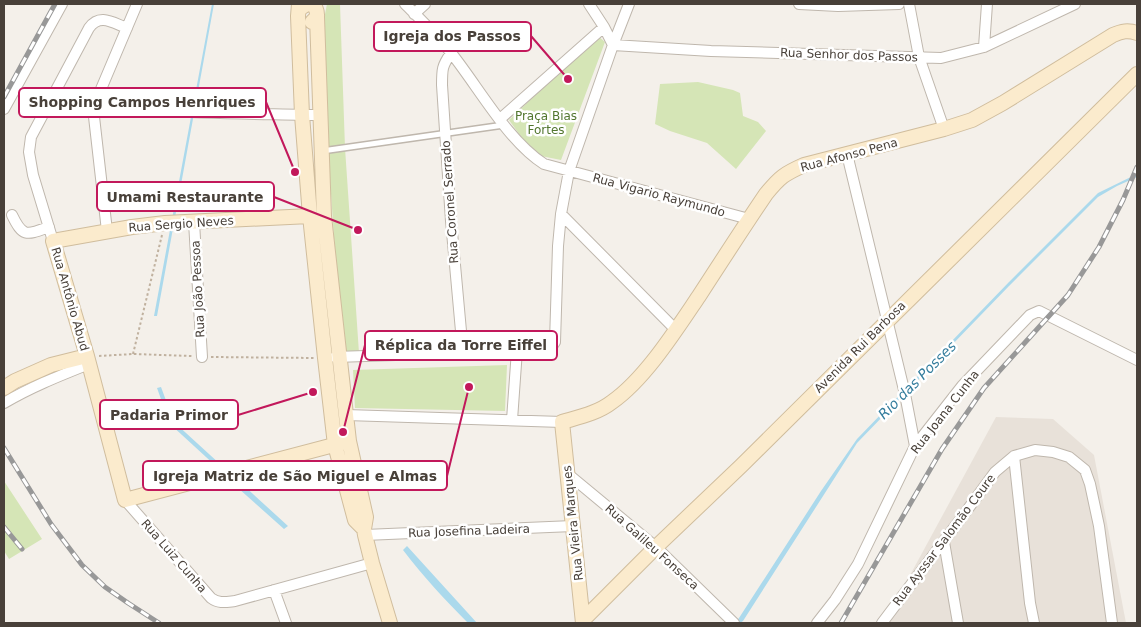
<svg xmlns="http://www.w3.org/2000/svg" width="1141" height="627" viewBox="0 0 1141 627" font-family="'DejaVu Sans',sans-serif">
	<rect width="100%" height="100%" fill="#f4f0ea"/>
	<!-- residential -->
	<path fill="#e8e1d9" d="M996,417L1053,419L1094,455L1126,623H884Z"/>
	<!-- green -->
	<path fill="#d5e5b6" d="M327,4H340L345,148L359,353H342L328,150L324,19Z
		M598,36L605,42L561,160L541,156L532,152L509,120Z
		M698,82L733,90L740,93L743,116L758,122L766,131L736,169L707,143L670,131L655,124L660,84Z
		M507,365L505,411L355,408L353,370Z
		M4,481L42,539L9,559L4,551Z"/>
	<!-- water -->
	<path fill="#abd9ec" d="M212,4H214L157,316H154Z
		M1137,174V177L1117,186L1098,197L1009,286L857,443L743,621L740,623H735L739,618L821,491L857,439L1009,282L1098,193Z
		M161,387L174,422L221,465L218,468L170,424L157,388Z
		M242,484L288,526L284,529L238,488Z
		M407,546L477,623H468C445,600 423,576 403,550Z"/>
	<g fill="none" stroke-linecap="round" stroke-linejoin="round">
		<!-- lane casing -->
		<g stroke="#bfb7ad" stroke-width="8">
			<path id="lane" d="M322,151L504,125"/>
		</g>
		<!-- street casing -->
		<g stroke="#bfb7ad" stroke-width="12">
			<path id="street" d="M405,4C421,20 438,36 452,54C479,88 508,141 544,164L749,219
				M589,4L604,27L613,45
				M799,4L838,6L899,4
				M909,4L919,57L944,129
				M414,14L425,4
				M613,45L711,51L941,58L984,47L1075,4
				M984,47L987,4
				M451,53C442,66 442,69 442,85L451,221L463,353
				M48,103C132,112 217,113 302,115H320
				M4,109L62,4
				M500,119L604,27
				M847,154L905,394L915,446
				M561,214L676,330
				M12,215C23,238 27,235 49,227
				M194,222L202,357
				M107,231L93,108L137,4
				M53,241L33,175L29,152L31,137L89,28C100,13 113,23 127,28
				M335,357L547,350L551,348L555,342L558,246L561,214L569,171L613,45L629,4
				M4,403C31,387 59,376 89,364
				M346,415L562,422
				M512,420L517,350
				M1014,456L1030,603L1034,623
				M568,474L656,547L734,623
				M125,500L211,598C219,604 226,602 235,601L372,563
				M365,535L573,526
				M944,542L958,623
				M274,590L286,623
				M817,623L835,600L858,564L915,446L962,386L1030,315L1039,311L1137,360
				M882,623L965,513L995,472L1014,456L1035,450L1053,452L1069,457L1085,470L1090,484L1099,526L1112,623"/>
		</g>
		<!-- secondary casing -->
		<g stroke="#d0bd9d" stroke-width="16">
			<path id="secondary" d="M299,4L298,16L302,115L310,216L325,358L335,445L355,520L364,529
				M299,10C308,0 318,4 317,17L312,22
				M317,17L324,216L346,415L349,441L366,517L364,529L365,535L372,563L390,623
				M310,216L165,223L132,227L53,241L87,356L125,500L349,441
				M4,388L15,381L51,365L87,356
				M583,620L656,547L741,466L1137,74
				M583,623L562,422C579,417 598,413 612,402C645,379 676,330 699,296C721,262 743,228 766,194C780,177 784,174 804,165L944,129L972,120L1003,103L1113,35C1122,31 1128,30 1137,33"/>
		</g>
		<!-- path -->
		<path stroke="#c0b19f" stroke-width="2" stroke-dasharray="2.5 2.5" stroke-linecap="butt" d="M133,354L162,235
			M99,356L133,354L192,356
			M211,357L314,358"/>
		<!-- lane -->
		<use href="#lane" stroke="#fff" stroke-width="5"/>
		<!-- street -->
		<use href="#street" stroke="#fff" stroke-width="10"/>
		<!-- secondary -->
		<use href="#secondary" stroke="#fbebcd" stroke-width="14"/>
		<!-- rail casing -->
		<g stroke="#989898" stroke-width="5">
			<path id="rail" d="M4,97L55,4
				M4,448L51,524L82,565L105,587L128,603L159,623
				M4,527L22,549
				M841,623L942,449L984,388L1068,295L1099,247L1123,200L1137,167"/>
		</g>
		<!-- rail -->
		<use href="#rail" stroke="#fff" stroke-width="3" stroke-dasharray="9" stroke-linecap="butt"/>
	</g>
	<g text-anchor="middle" stroke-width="5" stroke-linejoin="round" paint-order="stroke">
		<!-- street labels -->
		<g font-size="12" fill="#484039" stroke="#fff">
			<text transform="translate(849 55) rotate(2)" y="4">Rua Senhor dos Passos</text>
			<text transform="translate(849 155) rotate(-15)" y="4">Rua Afonso Pena</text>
			<text transform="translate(659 195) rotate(15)" y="4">Rua Vigario Raymundo</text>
			<text transform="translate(450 202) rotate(-94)" y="4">Rua Coronel Serrado</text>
			<text transform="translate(181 224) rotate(-4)" y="4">Rua Sergio Neves</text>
			<text transform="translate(198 289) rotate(-93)" y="4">Rua João Pessoa</text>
			<text transform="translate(70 299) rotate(74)" y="4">Rua Antônio Abud</text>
			<text transform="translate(860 347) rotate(-45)" y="4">Avenida Rui Barbosa</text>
			<text transform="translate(945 412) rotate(-52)" y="4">Rua Joana Cunha</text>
			<text transform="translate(573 523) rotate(-96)" y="4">Rua Vieira Marques</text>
			<text transform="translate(469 531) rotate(-2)" y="4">Rua Josefina Ladeira</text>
			<text transform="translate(944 540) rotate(-53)" y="4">Rua Ayssar Salomão Coure</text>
			<text transform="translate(652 547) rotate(42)" y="4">Rua Galileu Fonseca</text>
			<text transform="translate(174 556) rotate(49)" y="4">Rua Luiz Cunha</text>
		</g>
		<!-- park labels -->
		<g font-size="12" fill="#52762f" stroke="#fff">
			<text x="546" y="120">Praça Bias<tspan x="546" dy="14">Fortes</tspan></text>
		</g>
		<!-- water labels -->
		<g font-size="14" font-style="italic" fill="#347d9d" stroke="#fff">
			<text transform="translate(917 380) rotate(-45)" y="5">Rio das Posses</text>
		</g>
	</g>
	<!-- callouts -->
	<path fill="none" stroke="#c2185b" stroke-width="2" d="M568 79L531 36M295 172L266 102M358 230L274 197M343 432L365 345M313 392L238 415M469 387L447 476"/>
	<g fill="#c2185b" stroke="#fff" stroke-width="2">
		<circle cx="568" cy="79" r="5"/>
		<circle cx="295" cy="172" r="5"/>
		<circle cx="358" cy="230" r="5"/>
		<circle cx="343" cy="432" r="5"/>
		<circle cx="313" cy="392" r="5"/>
		<circle cx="469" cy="387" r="5"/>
	</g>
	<g fill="#fff" stroke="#c2185b" stroke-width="2">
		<rect x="374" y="22" width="157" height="29" rx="5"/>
		<rect x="19" y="88" width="247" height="29" rx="5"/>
		<rect x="97" y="182" width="177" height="29" rx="5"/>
		<rect x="365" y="331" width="192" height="29" rx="5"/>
		<rect x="100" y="400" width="138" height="29" rx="5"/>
		<rect x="143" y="461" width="304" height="29" rx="5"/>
	</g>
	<g font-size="14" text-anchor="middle" font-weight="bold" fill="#484039">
		<text x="452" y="41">Igreja dos Passos</text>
		<text x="142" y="107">Shopping Campos Henriques</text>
		<text x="185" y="202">Umami Restaurante</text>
		<text x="461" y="350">Réplica da Torre Eiffel</text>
		<text x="169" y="420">Padaria Primor</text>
		<text x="295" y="481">Igreja Matriz de São Miguel e Almas</text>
	</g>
	<!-- border -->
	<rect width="1141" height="627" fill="none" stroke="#484039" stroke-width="10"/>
</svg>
